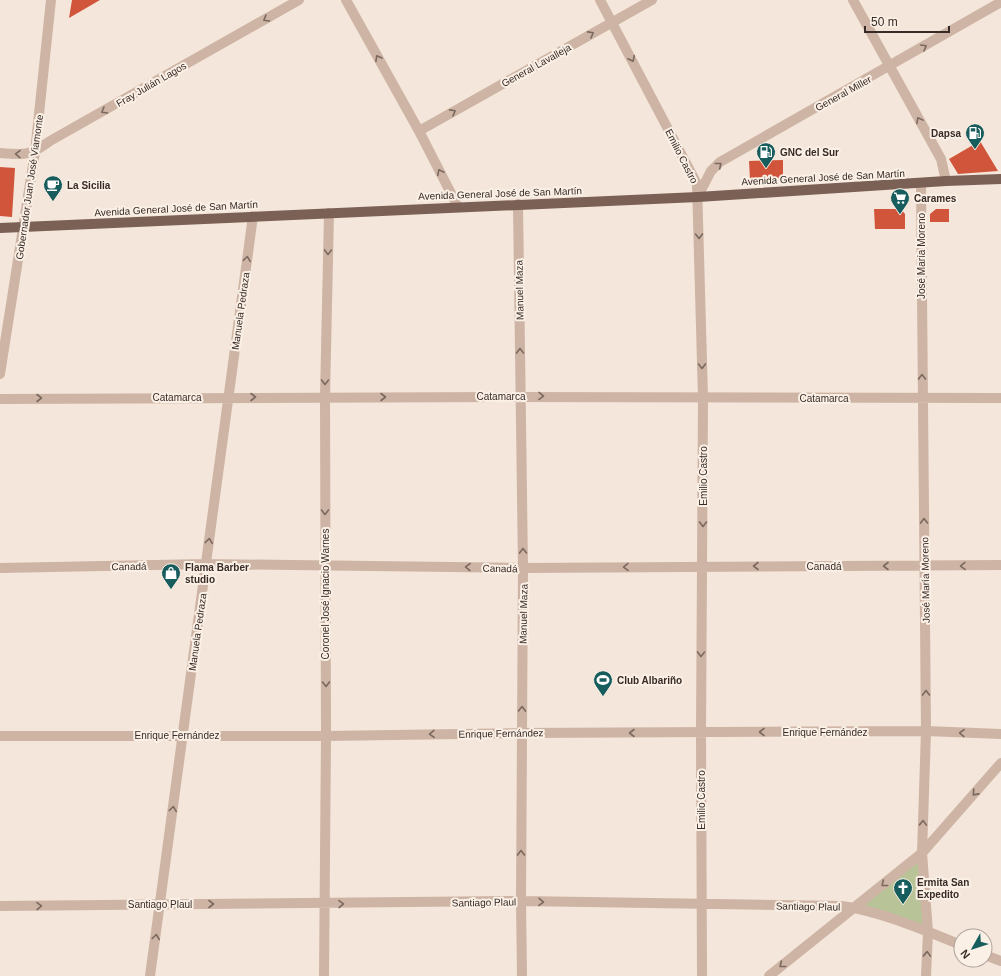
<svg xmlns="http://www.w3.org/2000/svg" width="1001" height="976" viewBox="0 0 1001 976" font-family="Arial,sans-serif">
	<rect width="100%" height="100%" fill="#f4e6da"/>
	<!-- green -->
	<path fill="#b8c498" d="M922,853L928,932L856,908Z"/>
	<!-- building -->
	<path fill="#d1553a" d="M72,0H100L69,18Z
		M980,141L998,171L958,174L949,159Z
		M783,160V178L750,179L749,161Z
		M0,167L15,168L12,217L0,216Z
		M874,209H901L905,214V229H875Z
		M936,209H949V222H930V214Z"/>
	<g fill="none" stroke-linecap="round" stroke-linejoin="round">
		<!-- minor -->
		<path stroke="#cdb4a4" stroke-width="10" d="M346,0L419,131L458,207
			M600,0L697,184L703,398L701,733L702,976
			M853,0L941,159L946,181
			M419,131L652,0
			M0,153C25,155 30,156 50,141L299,0
			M921,183L926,731L922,853L928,932L926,976
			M698,196L711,171L720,162L1001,2
			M518,204L523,568L521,901L522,976
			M0,374L35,152L51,0
			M0,399C334,396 667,397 1001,398
			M0,568L206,564L523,568L1001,565
			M0,736H326L522,733L926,731L1001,734
			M0,906L521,901L841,906C877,910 927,931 961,945
			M985,955L1001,961
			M150,976L253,216
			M324,976L326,736L325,397L329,213
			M769,976L922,853L1001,763"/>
		<!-- major -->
		<path stroke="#7b6056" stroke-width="10" d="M0,228L698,197L946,181L1001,179"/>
	</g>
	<!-- one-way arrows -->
	<defs><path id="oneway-chevron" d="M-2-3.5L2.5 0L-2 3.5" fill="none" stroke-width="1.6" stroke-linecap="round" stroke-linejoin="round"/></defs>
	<g stroke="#7b695f">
		<use href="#oneway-chevron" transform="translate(266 19) rotate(150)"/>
		<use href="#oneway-chevron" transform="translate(591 34) rotate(-29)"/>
		<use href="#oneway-chevron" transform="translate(924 47) rotate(-30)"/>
		<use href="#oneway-chevron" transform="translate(378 58) rotate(-119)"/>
		<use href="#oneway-chevron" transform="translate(632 59) rotate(63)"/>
		<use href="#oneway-chevron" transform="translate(104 111) rotate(150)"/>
		<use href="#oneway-chevron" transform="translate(453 112) rotate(-29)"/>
		<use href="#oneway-chevron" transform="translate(919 120) rotate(-118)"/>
		<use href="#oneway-chevron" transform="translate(18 154) rotate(-179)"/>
		<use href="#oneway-chevron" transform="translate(719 165) rotate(-39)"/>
		<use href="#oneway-chevron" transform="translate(440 172) rotate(-117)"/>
		<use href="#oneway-chevron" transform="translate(699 236) rotate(89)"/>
		<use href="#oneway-chevron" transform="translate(328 252) rotate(91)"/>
		<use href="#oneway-chevron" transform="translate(247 259) rotate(-82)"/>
		<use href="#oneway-chevron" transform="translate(520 351) rotate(-91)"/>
		<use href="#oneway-chevron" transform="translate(702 366) rotate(89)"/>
		<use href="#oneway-chevron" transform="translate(922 377) rotate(-90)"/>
		<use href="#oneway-chevron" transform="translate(325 382) rotate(91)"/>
		<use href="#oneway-chevron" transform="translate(541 396) rotate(1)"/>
		<use href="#oneway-chevron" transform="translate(253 397)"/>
		<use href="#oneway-chevron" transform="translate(383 397)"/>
		<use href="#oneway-chevron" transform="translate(39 398)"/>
		<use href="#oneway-chevron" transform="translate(325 512) rotate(90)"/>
		<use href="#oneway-chevron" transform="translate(924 521) rotate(-91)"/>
		<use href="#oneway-chevron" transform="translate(703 524) rotate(90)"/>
		<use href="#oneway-chevron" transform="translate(209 541) rotate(-83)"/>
		<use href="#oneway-chevron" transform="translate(523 551) rotate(-91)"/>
		<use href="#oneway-chevron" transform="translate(756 566) rotate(-180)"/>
		<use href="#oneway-chevron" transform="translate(886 566) rotate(-180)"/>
		<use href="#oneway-chevron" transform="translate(963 566) rotate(179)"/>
		<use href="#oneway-chevron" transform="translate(468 567) rotate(-179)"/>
		<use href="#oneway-chevron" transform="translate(626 567) rotate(179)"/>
		<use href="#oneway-chevron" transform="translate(701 654) rotate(91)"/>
		<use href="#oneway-chevron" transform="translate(326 684) rotate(89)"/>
		<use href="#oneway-chevron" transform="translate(926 693) rotate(-90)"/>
		<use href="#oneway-chevron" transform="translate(522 709) rotate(-89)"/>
		<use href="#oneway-chevron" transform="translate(762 732) rotate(180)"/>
		<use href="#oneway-chevron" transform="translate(632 733) rotate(180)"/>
		<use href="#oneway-chevron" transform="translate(962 733) rotate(-178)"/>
		<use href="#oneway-chevron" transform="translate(432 734) rotate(179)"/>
		<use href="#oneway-chevron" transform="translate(975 793) rotate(132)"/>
		<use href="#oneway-chevron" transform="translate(173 809) rotate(-82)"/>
		<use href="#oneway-chevron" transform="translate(923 823) rotate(-88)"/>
		<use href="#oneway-chevron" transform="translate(521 853) rotate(-90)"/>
		<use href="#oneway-chevron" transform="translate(884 884) rotate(141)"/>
		<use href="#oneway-chevron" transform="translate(541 902) rotate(1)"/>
		<use href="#oneway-chevron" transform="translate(211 904)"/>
		<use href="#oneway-chevron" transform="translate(341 904) rotate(-1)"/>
		<use href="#oneway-chevron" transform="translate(39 906) rotate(-1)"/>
		<use href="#oneway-chevron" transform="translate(156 937) rotate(-82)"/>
		<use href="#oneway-chevron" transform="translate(927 954) rotate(-88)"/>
		<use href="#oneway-chevron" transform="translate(782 965) rotate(142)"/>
	</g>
	<!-- icons -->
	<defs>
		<g id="fuel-pin" transform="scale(1)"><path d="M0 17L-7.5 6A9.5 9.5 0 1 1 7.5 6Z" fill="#185d5d" stroke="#fbf0e6"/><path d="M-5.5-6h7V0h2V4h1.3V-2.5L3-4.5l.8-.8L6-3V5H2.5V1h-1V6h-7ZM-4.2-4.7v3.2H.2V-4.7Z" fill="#fff"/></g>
		<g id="cafe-pin" transform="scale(1)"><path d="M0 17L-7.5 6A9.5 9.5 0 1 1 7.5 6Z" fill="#185d5d" stroke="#fbf0e6"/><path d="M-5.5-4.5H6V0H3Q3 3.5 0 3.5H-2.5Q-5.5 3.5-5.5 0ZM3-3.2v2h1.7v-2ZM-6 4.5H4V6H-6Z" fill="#fff"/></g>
		<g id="supermarket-pin" transform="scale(1)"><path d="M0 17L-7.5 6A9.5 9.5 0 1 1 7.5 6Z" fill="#185d5d" stroke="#fbf0e6"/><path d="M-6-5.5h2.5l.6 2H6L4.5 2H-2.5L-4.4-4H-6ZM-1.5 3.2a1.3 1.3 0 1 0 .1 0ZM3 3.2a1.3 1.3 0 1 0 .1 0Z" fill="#fff"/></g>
		<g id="shop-pin" transform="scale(1)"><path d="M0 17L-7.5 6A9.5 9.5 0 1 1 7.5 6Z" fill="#185d5d" stroke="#fbf0e6"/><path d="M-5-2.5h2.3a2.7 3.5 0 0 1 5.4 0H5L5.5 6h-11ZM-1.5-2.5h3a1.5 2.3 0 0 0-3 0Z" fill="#fff"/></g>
		<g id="stadium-pin" transform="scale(1)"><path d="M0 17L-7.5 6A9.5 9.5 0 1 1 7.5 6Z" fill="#185d5d" stroke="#fbf0e6"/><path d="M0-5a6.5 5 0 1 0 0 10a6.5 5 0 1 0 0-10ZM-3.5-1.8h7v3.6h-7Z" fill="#fff"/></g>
		<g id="church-pin" transform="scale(1)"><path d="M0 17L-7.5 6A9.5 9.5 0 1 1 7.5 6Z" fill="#185d5d" stroke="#fbf0e6"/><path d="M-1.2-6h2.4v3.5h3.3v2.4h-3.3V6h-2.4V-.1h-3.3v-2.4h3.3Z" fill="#fff"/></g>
	</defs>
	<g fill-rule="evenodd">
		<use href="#fuel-pin" x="975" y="133"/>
		<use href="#fuel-pin" x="766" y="152"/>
		<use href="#cafe-pin" x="53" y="185"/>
		<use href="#supermarket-pin" x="900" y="198"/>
		<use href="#shop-pin" x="171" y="573"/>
		<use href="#stadium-pin" x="603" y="680"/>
		<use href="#church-pin" x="903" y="888"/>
	</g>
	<g text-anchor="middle" stroke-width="4" stroke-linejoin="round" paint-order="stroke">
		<!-- street labels -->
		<g font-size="10" fill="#382b27" stroke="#fbf0e6">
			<text transform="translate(536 65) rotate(-29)" y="4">General Lavalleja</text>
			<text transform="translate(151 84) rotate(-30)" y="4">Fray Julián Lagos</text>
			<text transform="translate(843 93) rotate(-29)" y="4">General Miller</text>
			<text transform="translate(682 156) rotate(63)" y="4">Emilio Castro</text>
			<text transform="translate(823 177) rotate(-3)" y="4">Avenida General José de San Martín</text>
			<text transform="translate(29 187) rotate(-82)" y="4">Gobernador Juan José Viamonte</text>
			<text transform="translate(500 193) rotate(-2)" y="4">Avenida General José de San Martín</text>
			<text transform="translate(176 208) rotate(-3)" y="4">Avenida General José de San Martín</text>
			<text transform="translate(921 256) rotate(-90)" y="4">José María Moreno</text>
			<text transform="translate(519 290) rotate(-91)" y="4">Manuel Maza</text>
			<text transform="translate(240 311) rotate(-82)" y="4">Manuela Pedraza</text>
			<text x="501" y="400">Catamarca</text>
			<text x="177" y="401">Catamarca</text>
			<text x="824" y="402">Catamarca</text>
			<text transform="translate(703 476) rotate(-90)" y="4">Emilio Castro</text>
			<text transform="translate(129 566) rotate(-1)" y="4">Canadá</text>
			<text x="824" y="570">Canadá</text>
			<text transform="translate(500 568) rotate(1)" y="4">Canadá</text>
			<text transform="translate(925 580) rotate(-91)" y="4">José María Moreno</text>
			<text transform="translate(325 594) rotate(-90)" y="4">Coronel José Ignacio Warnes</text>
			<text transform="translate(523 614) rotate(-89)" y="4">Manuel Maza</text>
			<text transform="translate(197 632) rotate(-82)" y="4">Manuela Pedraza</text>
			<text x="825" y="736">Enrique Fernández</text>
			<text transform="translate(501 733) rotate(-1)" y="4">Enrique Fernández</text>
			<text x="177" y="739">Enrique Fernández</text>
			<text transform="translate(701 800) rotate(-90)" y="4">Emilio Castro</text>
			<text transform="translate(484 902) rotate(-1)" y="4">Santiago Plaul</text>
			<text x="160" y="908">Santiago Plaul</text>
			<text transform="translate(808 906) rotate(1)" y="4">Santiago Plaul</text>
		</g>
		<!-- poi labels -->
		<g font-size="10" font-weight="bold" fill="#382b27" stroke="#fbf0e6" text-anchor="start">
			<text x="961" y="137" text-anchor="end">Dapsa</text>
			<text x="780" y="156">GNC del Sur</text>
			<text x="67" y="189">La Sicilia</text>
			<text x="914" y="202">Carames</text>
			<text x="185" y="571">Flama Barber<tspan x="185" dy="12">studio</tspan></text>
			<text x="617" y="684">Club Albariño</text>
			<text x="917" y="886">Ermita San<tspan x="917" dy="12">Expedito</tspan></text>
		</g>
	</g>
	<!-- north arrow -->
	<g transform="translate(973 948) rotate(231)"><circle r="19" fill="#fbf0e6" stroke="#ada19a"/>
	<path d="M0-3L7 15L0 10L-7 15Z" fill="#185d5d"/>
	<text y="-6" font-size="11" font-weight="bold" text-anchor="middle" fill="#382b27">N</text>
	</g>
	<!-- scale -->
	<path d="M865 26v6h84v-6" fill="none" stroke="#382b27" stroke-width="2"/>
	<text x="871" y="26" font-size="12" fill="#382b27" stroke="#fbf0e6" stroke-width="3" paint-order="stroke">50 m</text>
</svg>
